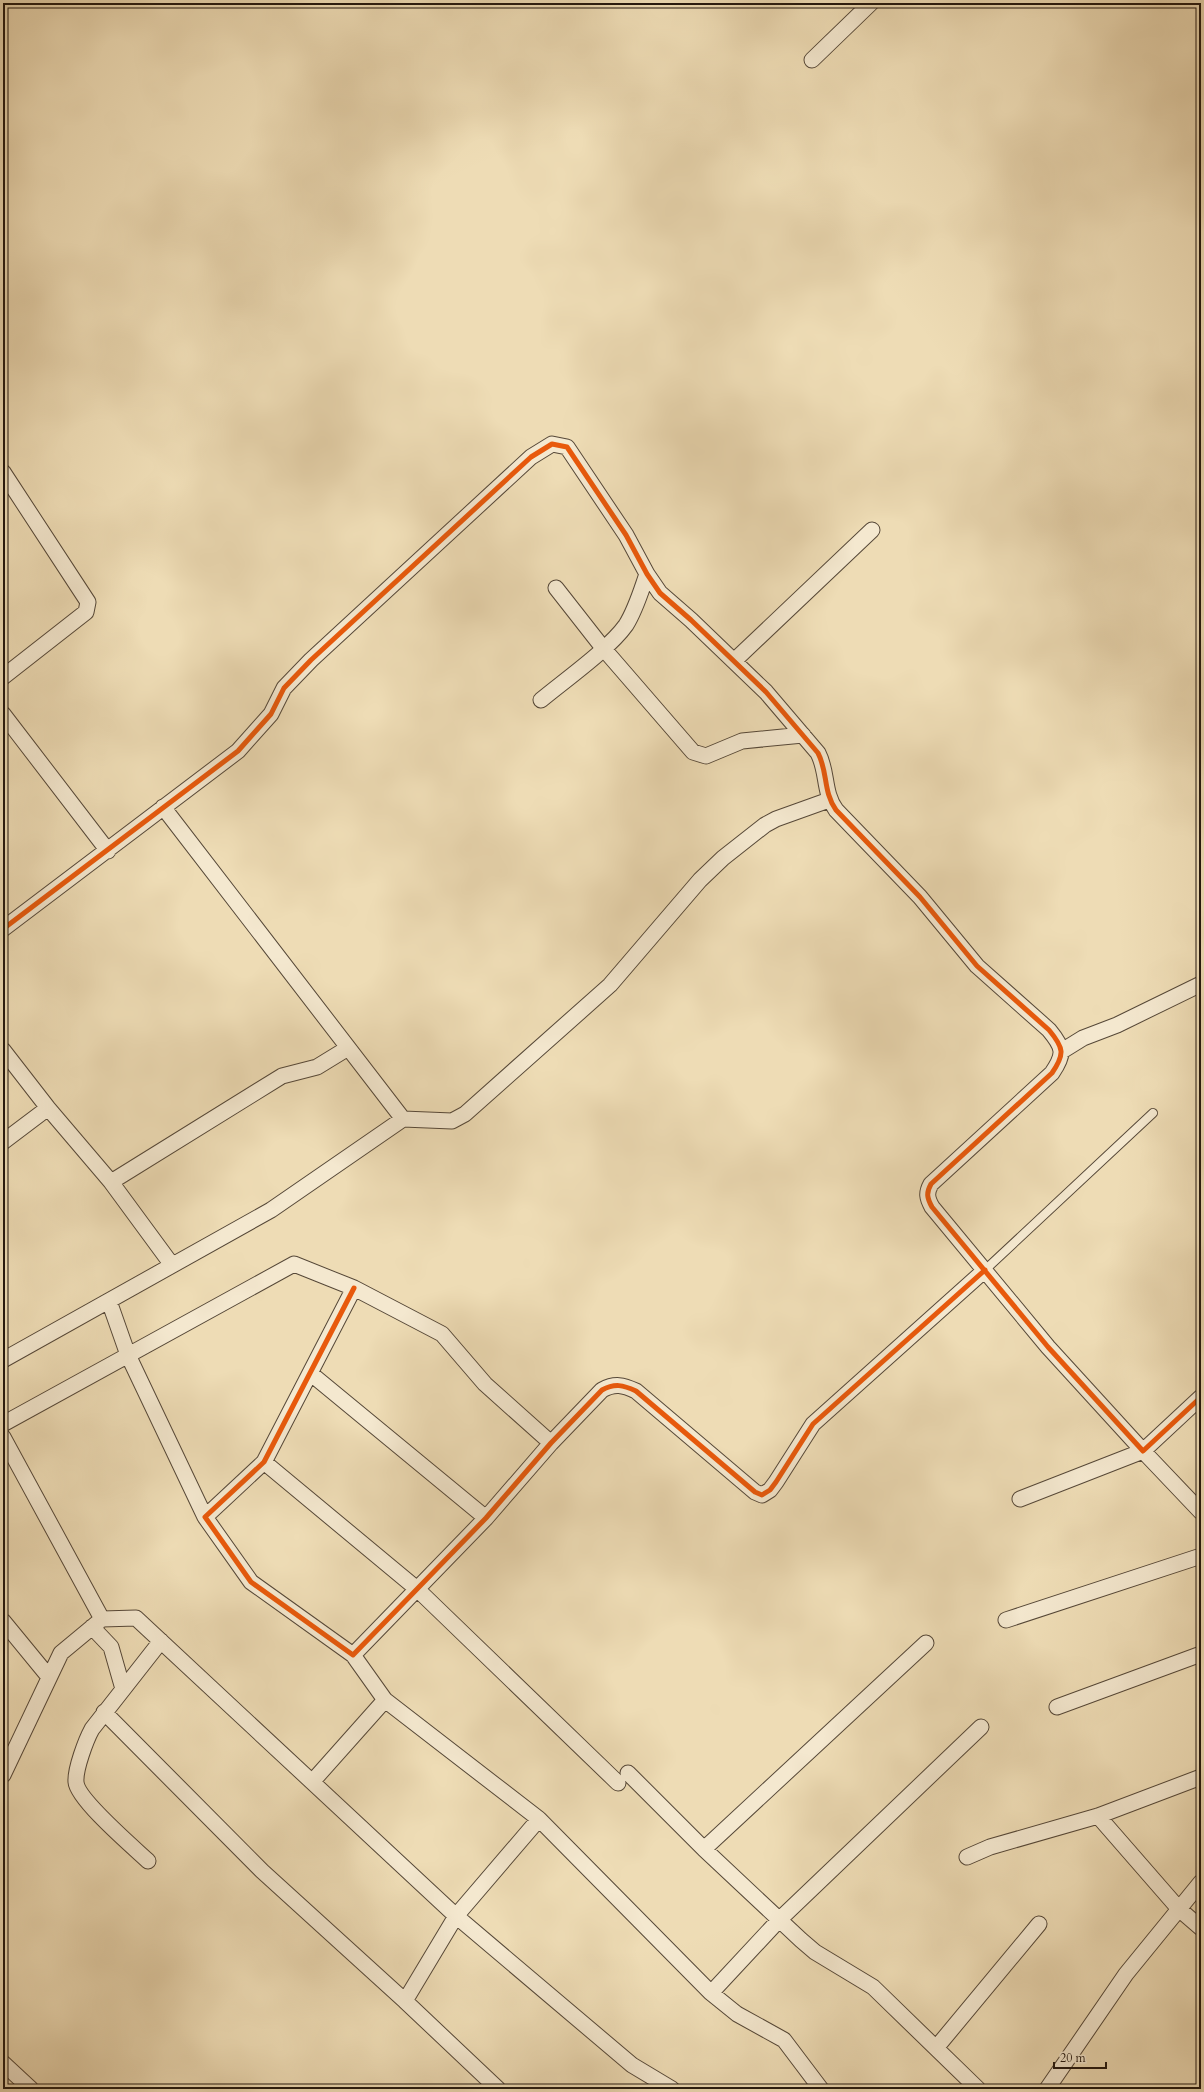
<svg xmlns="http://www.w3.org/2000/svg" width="1204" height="2092" viewBox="0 0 1204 2092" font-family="Cardo,serif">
	<rect width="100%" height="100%" fill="#eedcb5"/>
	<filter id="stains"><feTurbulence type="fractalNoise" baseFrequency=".005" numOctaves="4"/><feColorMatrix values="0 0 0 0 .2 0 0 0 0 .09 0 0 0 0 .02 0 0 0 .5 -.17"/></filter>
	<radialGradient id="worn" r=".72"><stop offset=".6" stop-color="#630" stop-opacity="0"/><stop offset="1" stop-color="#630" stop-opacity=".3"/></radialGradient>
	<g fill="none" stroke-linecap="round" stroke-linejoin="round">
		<!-- lane casing -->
		<g stroke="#564838" stroke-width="10">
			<path id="lane" d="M985,1270L1153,1113"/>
		</g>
		<!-- street casing -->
		<g stroke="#564838" stroke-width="17">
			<path id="street" d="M812,60L871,3
				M3,472L88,602L86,612L3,677
				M556,588L603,648L693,752L706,756L742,741L803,735
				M734,661L872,530
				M541,700C565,680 609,649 626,625C636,609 641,591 647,574
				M3,714L108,851
				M163,807L403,1119
				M3,929L238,751L271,714L284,688L311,660L531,457L552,444L567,447L626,535L647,574L660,593L691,620L766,692L818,753C828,772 823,792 836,810L920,897L977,966L1049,1030C1064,1048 1065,1054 1052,1073L931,1184C926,1193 927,1198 932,1207L1048,1347L1143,1451L1201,1397
				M3,1050L48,1108L111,1182L172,1265
				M1062,1051L1083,1038L1117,1025L1201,984
				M3,1142L48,1108
				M111,1182L282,1076L317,1067L348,1048
				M354,1288L264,1462L205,1517L251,1582L353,1655L486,1518L551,1443L602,1390C615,1383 623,1385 636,1391L755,1492L762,1495L770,1490L776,1482L813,1424L985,1270
				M109,1301L128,1355L205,1517
				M3,1360L271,1210L403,1119L452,1121L465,1114L610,985L700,880L723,858L765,825L776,819L829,800
				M310,1373L486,1518
				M3,1424L294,1264L354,1288L442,1334L485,1384L551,1443
				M3,1437L102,1619
				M264,1462L417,1589L618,1783
				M1020,1499L1143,1451L1201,1512
				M1006,1620L1201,1556
				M3,1621L49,1677
				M92,1627L111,1647L123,1689
				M353,1655L385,1700L539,1819L456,1916L632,2065L672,2089
				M1057,1707L1201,1654
				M104,1712L262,1871L405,2001
				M628,1773L704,1849L801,1940L815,1952L873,1987L978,2089
				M3,1775L61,1653L102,1619L136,1618L456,1916L405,2001L498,2089
				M312,1782L385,1700
				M539,1819L711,1993L779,1920L981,1727
				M704,1849L926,1643
				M967,1857L990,1847L1098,1816L1201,1777
				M148,1861C133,1847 77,1799 76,1782C75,1769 86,1740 92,1729L161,1641
				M1201,1882L1179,1909L1201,1928
				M711,1993L737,2014L784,2040L821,2089
				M936,2048L1039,1924
				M3,2063L31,2089
				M1047,2089L1126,1974L1179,1909L1098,1816"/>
		</g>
		<!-- lane -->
		<use href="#lane" stroke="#f4e8cf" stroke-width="8"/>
		<!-- street -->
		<use href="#street" stroke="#f4e8cf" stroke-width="15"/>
		<!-- cycleway casing -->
		<g stroke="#f4e8cf" stroke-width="8">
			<path id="cycleway" d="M3,929L238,751L271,714L284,688L311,660L531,457L552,444L567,447L626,535L647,574L660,593L691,620L766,692L818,753C828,772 823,792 836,810L920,897L977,966L1049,1030C1064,1048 1065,1054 1052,1073L931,1184C926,1193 927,1198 932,1207L1048,1347L1143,1451L1201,1397
				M354,1288L264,1462L205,1517L251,1582L353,1655L486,1518L551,1443L602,1390C615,1383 623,1385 636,1391L755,1492L762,1495L770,1490L776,1482L813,1424L985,1270"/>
		</g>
		<!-- cycleway -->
		<use href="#cycleway" stroke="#e8590c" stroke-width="5"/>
	</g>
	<!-- margin -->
	<rect width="1204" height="2092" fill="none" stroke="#eedcb5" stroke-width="16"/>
	<rect x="4" y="4" width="1196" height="2084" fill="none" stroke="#23170e" stroke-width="2"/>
	<rect x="8" y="8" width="1188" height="2076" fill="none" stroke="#23170e"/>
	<!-- scale -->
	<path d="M1054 2062v6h52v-6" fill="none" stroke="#23170e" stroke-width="2"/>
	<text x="1060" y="2062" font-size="12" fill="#23170e" stroke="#f4e8cf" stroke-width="3" paint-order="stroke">20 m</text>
	<rect width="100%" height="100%" filter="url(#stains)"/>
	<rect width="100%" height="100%" fill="url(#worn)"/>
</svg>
